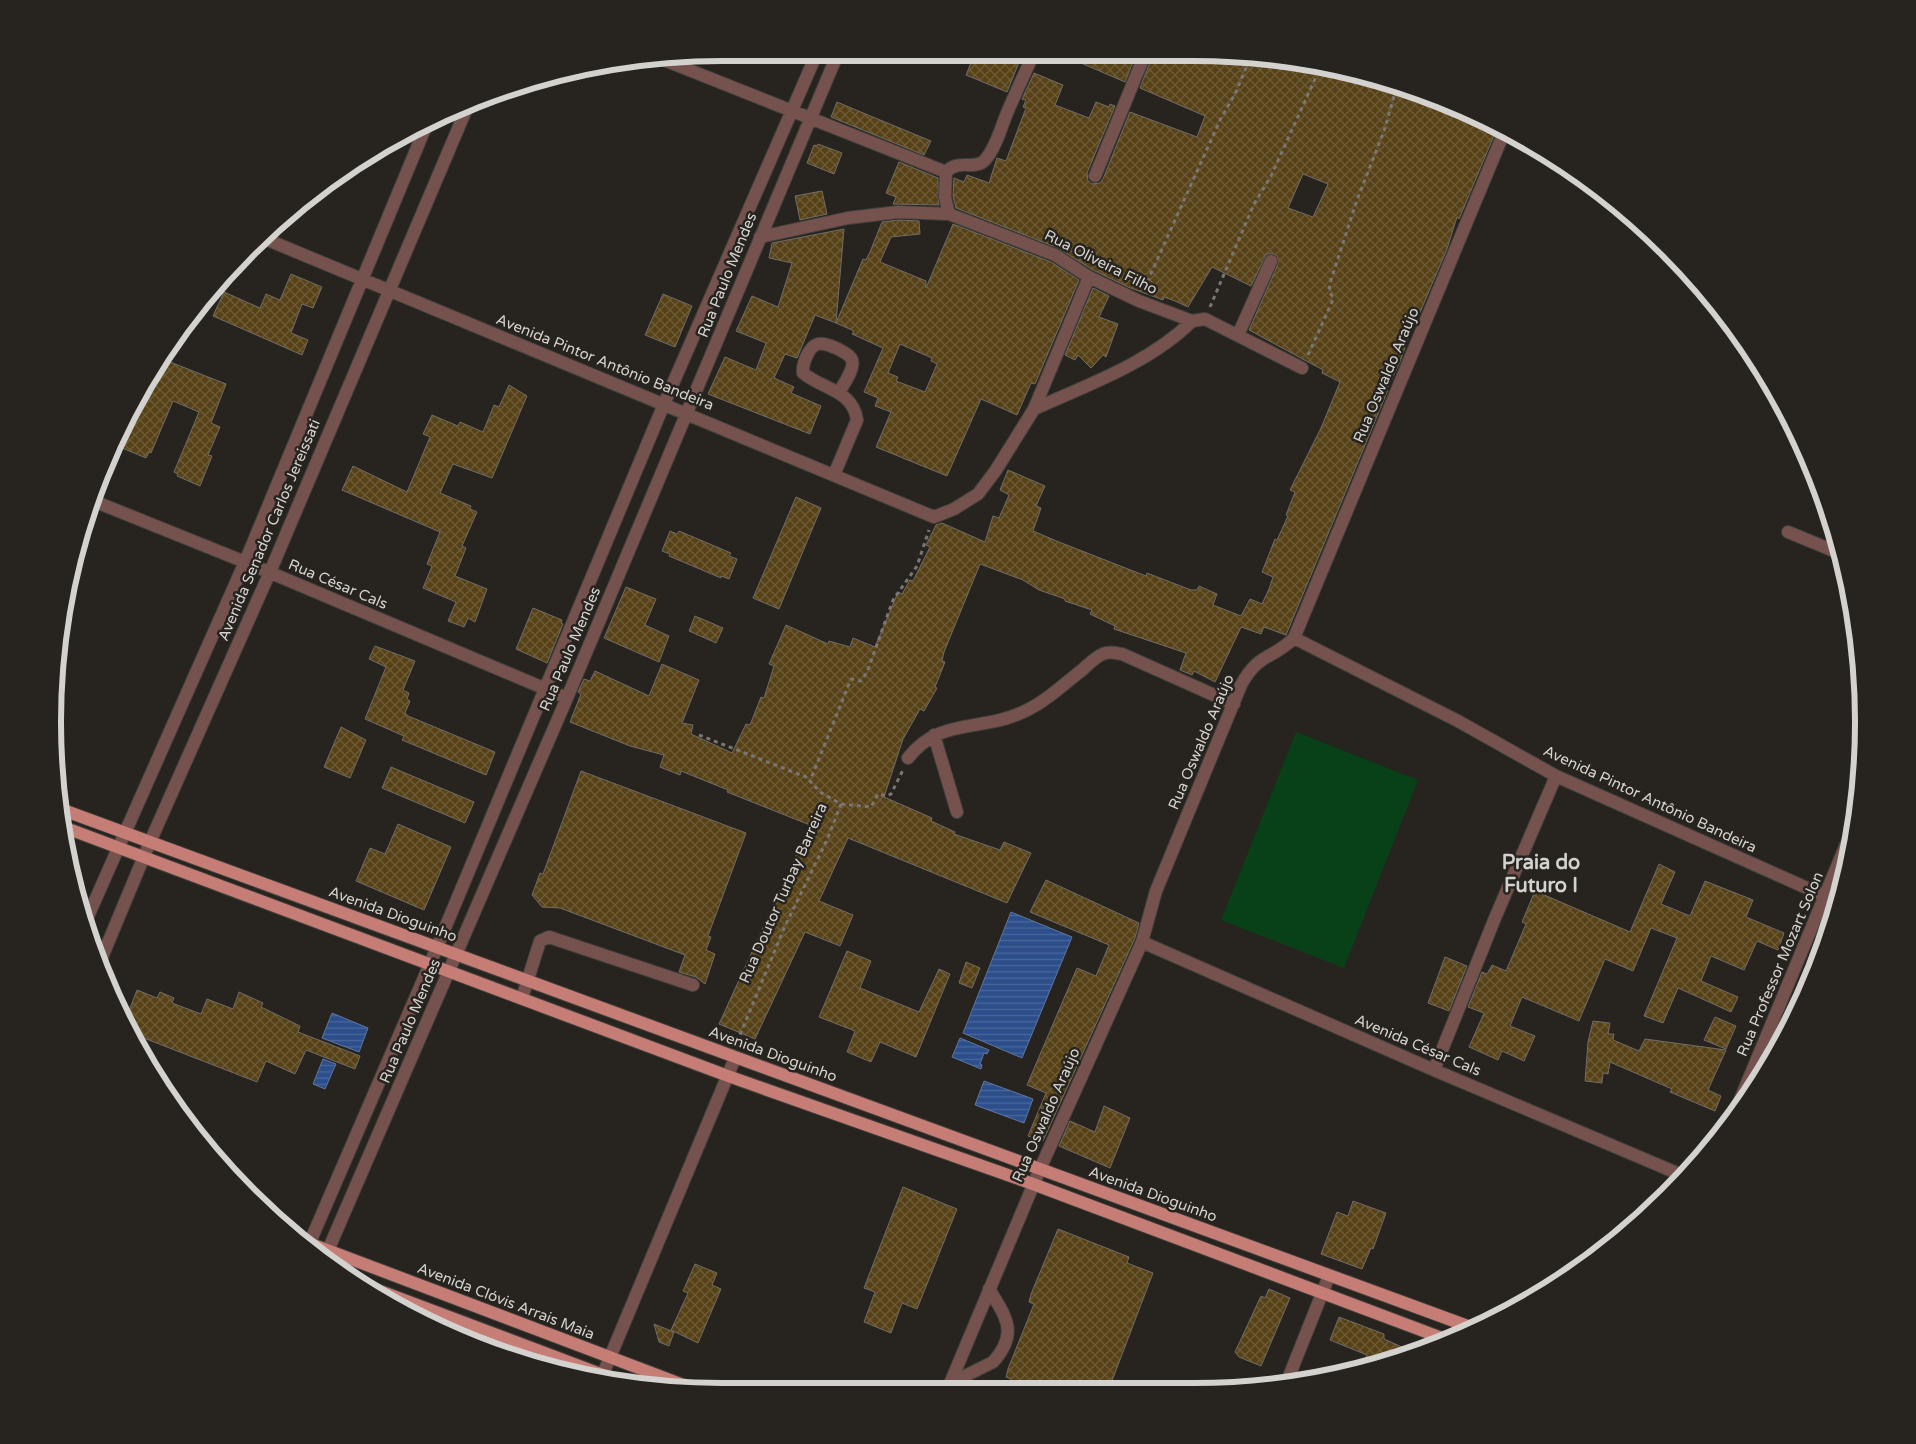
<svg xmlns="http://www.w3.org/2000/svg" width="1916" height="1444" viewBox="0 0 1916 1444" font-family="'Varela Round',sans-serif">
	<defs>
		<pattern id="water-rules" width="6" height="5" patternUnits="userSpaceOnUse" patternTransform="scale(1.25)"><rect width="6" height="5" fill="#2c4f8c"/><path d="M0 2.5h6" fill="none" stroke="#4a679b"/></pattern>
		<pattern id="building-cross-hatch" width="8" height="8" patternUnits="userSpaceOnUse" patternTransform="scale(1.25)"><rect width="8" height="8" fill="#574218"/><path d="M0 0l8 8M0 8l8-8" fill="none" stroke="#6e5c38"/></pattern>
	</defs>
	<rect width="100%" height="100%" fill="#27241f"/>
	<!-- garden -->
	<path fill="#084118" d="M1296,732L1418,780L1344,968L1221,920Z"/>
	<!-- water -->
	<path fill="url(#water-rules)" stroke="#5e76a0" d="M1011,912L1072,937L1022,1058L963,1033Z
		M332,1013L368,1028L359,1052L322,1038Z
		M960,1038L989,1050L987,1054L984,1053L980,1064L982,1065L981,1069L952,1057Z
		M323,1059L336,1064L325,1089L313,1084Z
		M984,1081L1033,1099L1024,1123L975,1105Z"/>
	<!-- building -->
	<path fill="url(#building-cross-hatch)" stroke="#706c66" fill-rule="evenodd" d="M975,53H1004L1020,60L1007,92L966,75Z
		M1058,53L1120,54H1136L1125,82Z
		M1153,54H1238L1368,75L1498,126L1459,219L1457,217L1447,249L1418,317L1416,316L1400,362L1387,389L1388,390L1286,635L1264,627L1261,634L1241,627L1215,682L1194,671L1192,675L1180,670L1186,653L1114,629L1115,626L1090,614L1092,610L1065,601V599L1039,590L1023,580L980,564L944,652L942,661L945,662L935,687L937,688L924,711L920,709L903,739L884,797L932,818L931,821L955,832L954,834L1000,850L1004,842L1031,853L1007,903L848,838L819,901L853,915L840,946L805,932L755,1039L719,1024L810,825L727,792L728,790L681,771L680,775L660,767L664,755L630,746L570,722L581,694L578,692L584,679L590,681L595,671L649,696L662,664L699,680L682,723L693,725L691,734L732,753L746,724L750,725L761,697L764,698L774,666L769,664L786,625L828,644L829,641L850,647L853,638L875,647L898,592L902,594L910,580L913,581L930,547L926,545L936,525L942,523L985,542L993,516L999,518L1009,495L1000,490L1008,470L1045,486L1036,506L1041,508L1033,531L1059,542L1146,576L1147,573L1191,590H1197L1199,586L1217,594L1213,605L1241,616L1250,599L1262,604L1269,589L1273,577L1262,572L1275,539L1277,540L1288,516L1286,515L1295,492L1290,490L1321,428L1340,382L1322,373L1323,370L1249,330L1278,264L1277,256L1271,253L1266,255L1251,286L1212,267L1188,307L1175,301L1164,297L1163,300L1128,287L1093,270L1058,248L956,208L953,196L954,178L964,182L967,175L989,183L997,158L1006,161L1026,108L1023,107L1026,100L1022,99L1034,73L1063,85L1055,105L1089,118L1096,102L1109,107L1110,104L1115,106L1087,173L1088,181L1092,184L1100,183L1103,179L1130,112L1197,137L1205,116L1140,88ZM1303,174L1328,184L1313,217L1288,208Z
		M837,102L868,115L931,141L924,155L831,117Z
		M818,144L842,153L834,174L807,163L814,145L817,146Z
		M899,162L938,178L939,205L893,204L896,197L886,193Z
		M822,191L827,214L800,220L795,196Z
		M898,220L919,221L920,234L891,237L880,262L926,281V288L953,224L1051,262L1079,280L1035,384L1031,383L1017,415L981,399L947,476L876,447L891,412L875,406L878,398L864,392L883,348L852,334L854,331L836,323L863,259L866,260L870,252L882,222ZM900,344L932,358L931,361L937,364L925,392L896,381L898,377L888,373Z
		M844,229L836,323L815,315L797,358L785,354L774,378L794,387L791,393L821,406L810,434L708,394L725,357L756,370L766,343L736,331L752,296L778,307L792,263L769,258L772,243Z
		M291,274L322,287L313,308L302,304L291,333L308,340L302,355L213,316L224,292L260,308L266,294L280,300Z
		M1093,288L1109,296L1099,317L1118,324L1106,357L1103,355L1091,368L1078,355L1075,360L1065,355Z
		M663,294L692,306L675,347L645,335Z
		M165,360L226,384L211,423L220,427L208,455L212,456L200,486L177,476L178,474L174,472L199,412L173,401L151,453L149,452L146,458L115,445L122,426L139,395L149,399Z
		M509,385L527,396L492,478L453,464L440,493L471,506L470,509L477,512L462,546L466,548L455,576L487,589L475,622L468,618L464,627L448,621L456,602L423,588L432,566L427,564L440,532L342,490L353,466L407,492L430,437L423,434L432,415L458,426L460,422L483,432L494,405L499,407Z
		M796,497L821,508L779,609L753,598Z
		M670,531L677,534L679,531L731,553L729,556L737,559L729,579L721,576V578L669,556L670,554L662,551Z
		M626,587L656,599L645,625L669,636L659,662L604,638Z
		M533,608L562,620L561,623L563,624L547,663L516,649Z
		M695,616L723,628L716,643L689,631Z
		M375,646L415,661L403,690L409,693L407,699L410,701L405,713L408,716L495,752L486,775L402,740L404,736L365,719L386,667L369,659Z
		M341,727L366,740L350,778L324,767Z
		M391,767L474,802L465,823L382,788Z
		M581,771L746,833L708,936L711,937L706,950L715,954L705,984L696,977L679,972L685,955L560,908L542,907L532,895L540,873L543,874Z
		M398,824L451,847L424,910L356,881L370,848L385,854Z
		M1659,864L1675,872L1661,904L1690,916L1705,881L1753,900L1746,917L1784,933L1778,950L1757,941L1744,970L1711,956L1701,981L1738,997L1731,1012L1678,988L1663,1023L1644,1016L1677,938L1651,928L1633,971L1605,959L1579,1021L1522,997L1510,1026L1535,1036L1524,1061L1502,1051L1498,1060L1469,1047L1484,1013L1468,1007L1482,972L1487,974L1492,965L1506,971L1526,924L1522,922L1535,891L1630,932Z
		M1046,880L1139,923L1135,938L1043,1141L1028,1136L1046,1093L1027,1085L1077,968L1096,976L1109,945L1030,912Z
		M847,951L871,961L860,988L919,1012L939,969L950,974L916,1057L880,1042L871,1062L847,1052L855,1031L819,1017Z
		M1445,957L1467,966L1449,1011L1428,1003Z
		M966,962L980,968L972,988L959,983Z
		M137,990L157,998L160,992L174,998L172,1003L201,1014L207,999L233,1009L239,992L263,1003L261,1007L300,1026L298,1032L360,1056L355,1069L306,1050L295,1074L266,1061L257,1082L136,1035L127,1016Z
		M1715,1017L1736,1026L1726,1049L1704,1040Z
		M1593,1021L1610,1023L1608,1034H1614L1613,1040L1639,1051L1645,1039L1726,1050L1708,1090L1721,1096L1715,1111L1670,1092L1672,1089L1610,1062L1608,1074L1603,1073L1602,1083L1585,1081L1588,1042Z
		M1104,1106L1130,1118L1110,1168L1059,1146L1070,1121L1095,1132Z
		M903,1187L957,1209L917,1309L902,1303L891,1333L864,1322L875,1292L864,1288Z
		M1353,1201L1386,1213L1373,1249L1371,1248L1362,1269L1321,1254L1337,1212L1348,1216Z
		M1058,1229L1129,1257L1127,1263L1153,1273L1110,1386H1008L1011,1379L1006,1377L1008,1369L1034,1304L1029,1302L1031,1294Z
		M695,1264L717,1273L712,1285L721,1289L698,1343L671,1330L688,1293L683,1291Z
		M1269,1289L1290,1298L1261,1366L1239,1357L1235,1352L1261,1296L1265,1298Z
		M1339,1317L1384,1334V1339L1411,1351L1363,1364L1367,1355L1330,1340Z
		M654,1324L674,1332L669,1346L659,1342Z"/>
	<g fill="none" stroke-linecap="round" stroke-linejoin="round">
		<!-- minor casing -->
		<g stroke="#43403b" stroke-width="14">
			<path id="minor" d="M664,60L946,172
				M1095,176L1145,54
				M949,214L945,197L946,172C959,158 975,171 985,160C995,149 1000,131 1005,118C1014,96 1024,75 1034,53
				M760,237L848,218L898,212L949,214L1055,255L1089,277L1139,301L1192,321L1205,319L1302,368
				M263,238L934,517L954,509L978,494L996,470L1034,409L1089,277
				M1238,335L1271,261
				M1034,409C1087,385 1150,363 1192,321
				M834,475L857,420C853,390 822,389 803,373C802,364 809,346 818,344C826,342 850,353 852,360C855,369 843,385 839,392
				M96,502L245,562L567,698
				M1788,532L1839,553
				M1294,638L1458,721L1556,776L1836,901
				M934,735L957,812
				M908,758C940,717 981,732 1023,712C1044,703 1064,684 1082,670C1088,665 1095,657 1103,654C1110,651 1115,653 1122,654L1234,704
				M85,923L245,562L426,126
				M1142,942L1434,1070L1684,1176
				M100,962L150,842L270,572L466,110
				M522,998L540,941L549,937L693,985
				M1434,1070L1495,918L1556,776
				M1735,1112L1853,828
				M310,1242L430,964L664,404L817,53
				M326,1255L567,698L838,53
				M603,1374L735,1058
				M951,1383L993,1362C1019,1333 1006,1317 989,1289
				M1286,1384L1329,1276
				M949,1386L1040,1169L1142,942L1156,891L1241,685C1259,652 1272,660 1294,638L1505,130"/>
		</g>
		<!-- major casing -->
		<g stroke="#43403b" stroke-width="14">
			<path id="major" d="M63,810L1473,1328
				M66,828L728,1076L1033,1184L1450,1341
				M314,1245L686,1386
				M367,1286L630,1385"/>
		</g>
		<!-- path -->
		<path stroke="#7a7773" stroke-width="3" stroke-dasharray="4 4" stroke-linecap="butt" d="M1144,289L1221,118L1235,94L1251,56
			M1210,307L1254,204L1271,176L1320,68
			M1308,355L1332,302L1333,297L1329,292L1330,283L1357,200L1384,131L1397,86
			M699,735L811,779
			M841,804L871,807L878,794L887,796L891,794L903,770
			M737,1042L785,926L827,840L841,804L820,792L810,781L851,679L861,681L867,672L893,600L917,566L929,530"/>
		<!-- minor -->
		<use href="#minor" stroke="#76524e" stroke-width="12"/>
		<!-- major -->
		<use href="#major" stroke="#c67d76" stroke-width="12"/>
	</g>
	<g text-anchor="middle" stroke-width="5" stroke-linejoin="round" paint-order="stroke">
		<!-- street labels -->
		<g font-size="15" fill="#d4d2ce" stroke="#27241f">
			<text transform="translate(1101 262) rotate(27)" y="5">Rua Oliveira Filho</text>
			<text transform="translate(727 275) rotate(-68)" y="5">Rua Paulo Mendes</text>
			<text transform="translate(605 362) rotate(22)" y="5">Avenida Pintor Antônio Bandeira</text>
			<text transform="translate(1386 375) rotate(-67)" y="5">Rua Oswaldo Araújo</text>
			<text transform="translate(269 530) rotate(-67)" y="5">Avenida Senador Carlos Jereissati</text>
			<text transform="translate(338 584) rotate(23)" y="5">Rua César Cals</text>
			<text transform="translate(570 649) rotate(-67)" y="5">Rua Paulo Mendes</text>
			<text transform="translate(1201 742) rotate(-67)" y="5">Rua Oswaldo Araújo</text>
			<text transform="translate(1650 799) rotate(25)" y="5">Avenida Pintor Antônio Bandeira</text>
			<text transform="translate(783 893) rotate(-66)" y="5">Rua Doutor Turbay Barreira</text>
			<text transform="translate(393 914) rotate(20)" y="5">Avenida Dioguinho</text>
			<text transform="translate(1780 964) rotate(-67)" y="5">Rua Professor Mozart Solon</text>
			<text transform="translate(410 1021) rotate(-67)" y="5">Rua Paulo Mendes</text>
			<text transform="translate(1418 1045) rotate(23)" y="5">Avenida César Cals</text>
			<text transform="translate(773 1054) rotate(20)" y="5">Avenida Dioguinho</text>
			<text transform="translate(1046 1115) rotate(-66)" y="5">Rua Oswaldo Araújo</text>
			<text transform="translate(1153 1194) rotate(20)" y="5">Avenida Dioguinho</text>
			<text transform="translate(506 1301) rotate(21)" y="5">Avenida Clóvis Arrais Maia</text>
		</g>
		<!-- district labels -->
		<g font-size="20" font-weight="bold" fill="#d4d2ce" stroke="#27241f">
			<text x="1541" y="869">Praia do<tspan x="1541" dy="23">Futuro I</tspan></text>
		</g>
	</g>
	<!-- crop -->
	<path d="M0 0H1916V1444H0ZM722 61H1194A661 661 0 0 1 1855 722V722A661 661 0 0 1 1194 1383H722A661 661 0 0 1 61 722V722A661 661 0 0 1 722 61Z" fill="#27241f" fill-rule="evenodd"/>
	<path fill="none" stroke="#d4d2ce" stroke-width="6" d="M722 61H1194A661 661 0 0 1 1855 722V722A661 661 0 0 1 1194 1383H722A661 661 0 0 1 61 722V722A661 661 0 0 1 722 61Z"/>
</svg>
